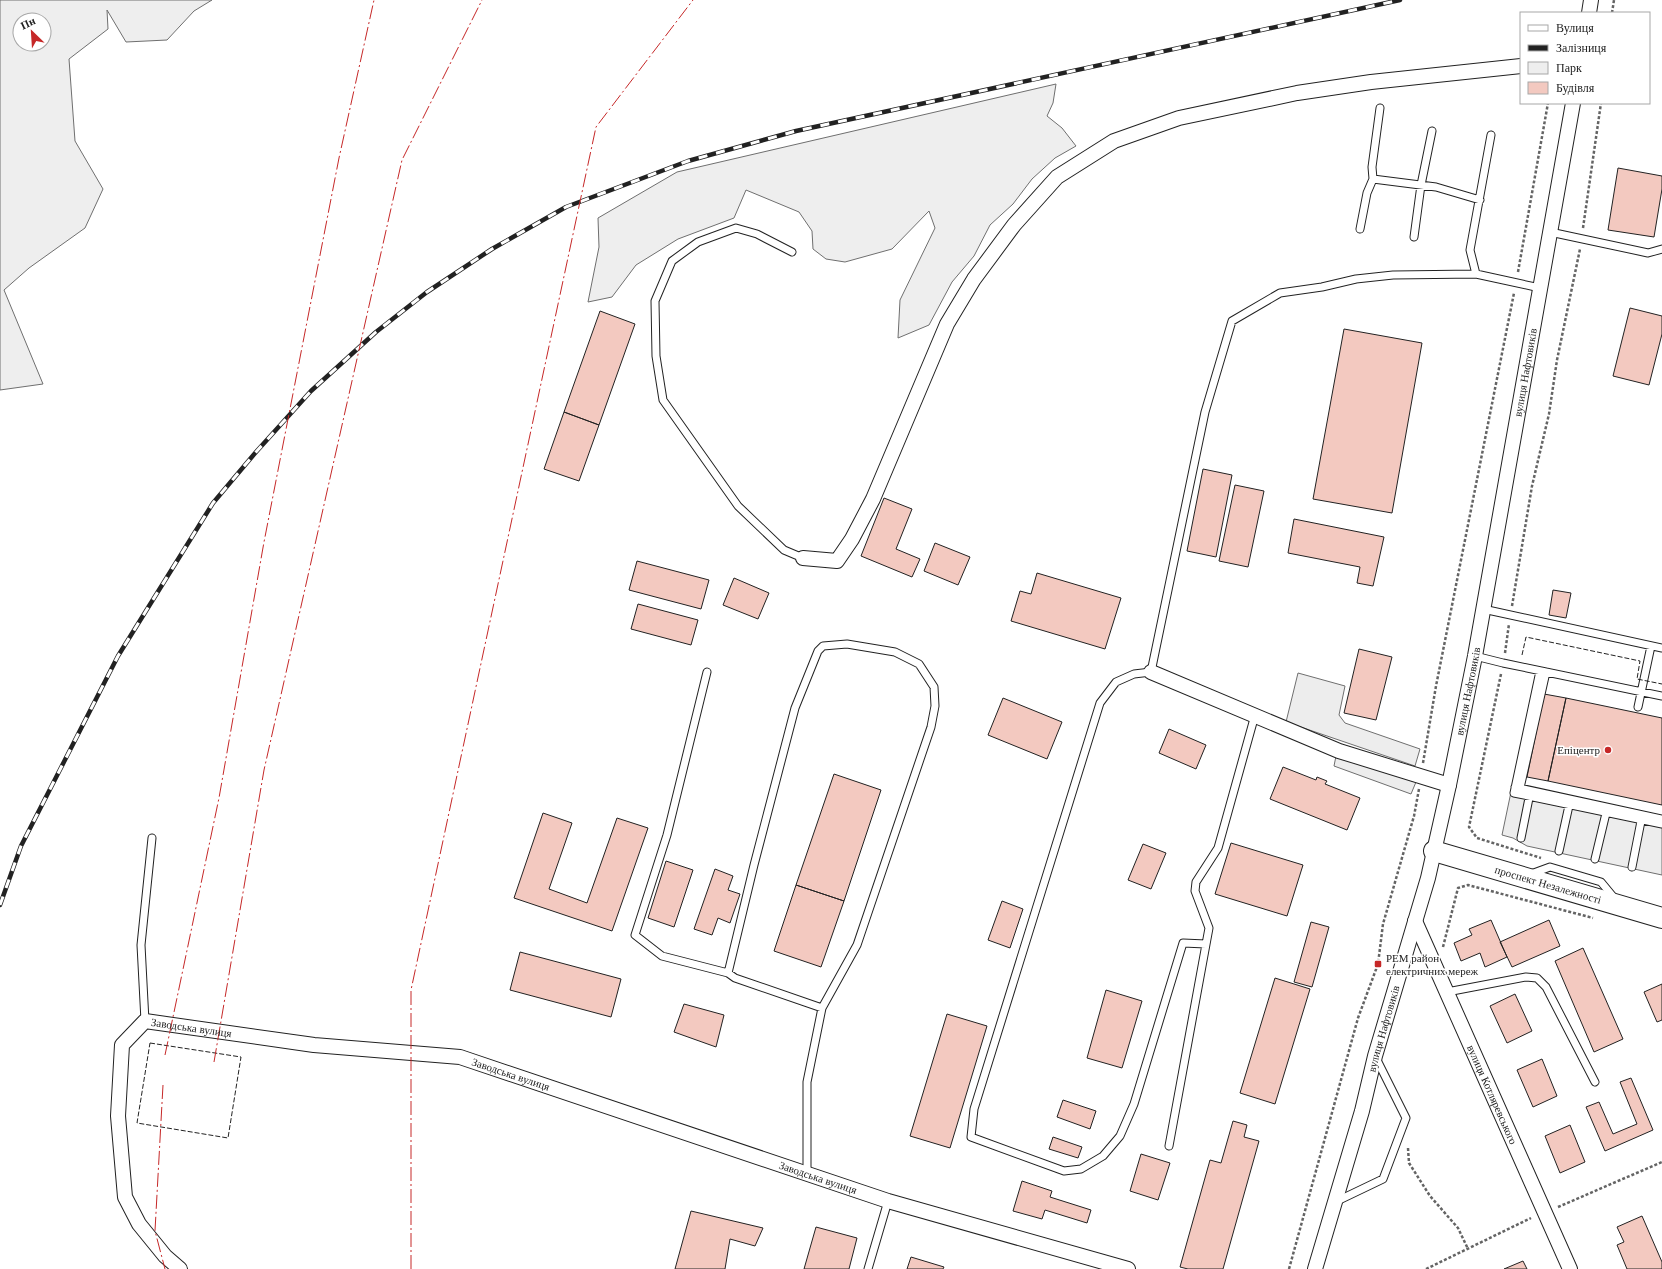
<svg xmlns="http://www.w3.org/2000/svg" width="1662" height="1269" viewBox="0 0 1662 1269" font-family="'Times New Roman',serif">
	<rect width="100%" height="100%" fill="#fff"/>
	<!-- green -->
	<path fill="#eee" stroke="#6f6f6f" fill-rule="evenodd" d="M0,0H212L194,11L167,40L126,42L107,10L108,29L69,59L75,141L103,189L85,228L29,268L4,290L43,384L0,390ZM20,20H44V44H20Z
		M1056,84L1053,103L1047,116L1062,128L1076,146L1055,158L1032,179L1013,204L990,225L974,256L952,282L929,325L898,338L900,300L935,228L929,211L892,249L845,262L826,259L813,249L812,231L799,212L746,190L734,218L678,239L636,265L612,297L588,302L599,247L598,218L677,172Z"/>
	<!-- parking -->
	<path fill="#ededed" stroke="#6f6f6f" d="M1298,673L1345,686L1339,715L1345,723L1420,749L1415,766L1286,722Z
		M1336,756L1416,782L1411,794L1334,766Z
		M1511,792L1662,825V875L1527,846L1513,838L1502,835Z"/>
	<!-- building -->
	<path fill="#f3c9c0" stroke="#222" d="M1618,168L1662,176V189L1654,237L1608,230Z
		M1630,308L1662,316V334L1649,385L1613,376Z
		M600,311L635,324L599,425L564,412Z
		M1344,329L1422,343L1392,513L1313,499Z
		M564,412L599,425L579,481L544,469Z
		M1203,469L1232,475L1216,557L1187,551Z
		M1235,485L1264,491L1248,567L1219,561Z
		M884,498L912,509L896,549L920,559L912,577L861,556Z
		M1294,519L1384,537L1373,586L1357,583L1360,567L1288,553Z
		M935,543L970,557L958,585L924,571Z
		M637,561L709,580L701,609L629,590Z
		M1037,573L1121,598L1105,649L1011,621L1020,591L1031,594Z
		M734,578L769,593L758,619L723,605Z
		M1553,590L1571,593L1566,618L1549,615Z
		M638,604L698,620L691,645L631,629Z
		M1359,649L1392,657L1376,720L1344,713Z
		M1544,694L1566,698L1548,781L1527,777Z
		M1003,698L1062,722L1047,759L988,735Z
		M1566,698L1662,718V805L1548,781Z
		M1169,729L1206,745L1196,769L1159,753Z
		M1283,767L1316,780L1317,777L1327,781L1325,784L1360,798L1347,830L1270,799Z
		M834,774L881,790L844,901L796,885Z
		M543,813L572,823L549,889L587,903L617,818L648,828L612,931L514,898Z
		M1231,843L1303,865L1287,916L1215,894Z
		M1143,844L1166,853L1151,889L1128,880Z
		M666,861L693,870L674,927L648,918Z
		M715,869L733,876L728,890L740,894L730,923L718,918L712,935L694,929Z
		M796,885L844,901L821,967L774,951Z
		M1002,901L1023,909L1010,948L988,940Z
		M1491,920L1507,957L1485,967L1480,953L1461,961L1454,943L1472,935L1469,929Z
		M1549,920L1560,946L1512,967L1500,942Z
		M1311,922L1329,927L1312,987L1294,982Z
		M1583,948L1623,1039L1594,1052L1555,961Z
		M520,952L621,979L611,1017L510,990Z
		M1275,978L1310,989L1275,1104L1240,1093Z
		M1662,984V1020L1657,1022L1644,992Z
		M1106,990L1142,1001L1122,1068L1087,1058Z
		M1515,994L1532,1031L1507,1043L1490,1006Z
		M684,1004L724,1015L716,1047L674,1032Z
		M947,1014L987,1026L950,1148L910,1136Z
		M1542,1059L1557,1096L1533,1107L1517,1070Z
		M1631,1078L1653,1130L1605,1151L1586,1107L1599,1102L1613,1134L1637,1124L1620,1082Z
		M1063,1100L1096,1111L1090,1129L1057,1117Z
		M1233,1121L1247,1125L1244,1137L1259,1141L1223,1269H1188L1180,1267L1210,1160L1221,1163Z
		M1570,1125L1585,1162L1560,1173L1545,1136Z
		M1053,1137L1082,1147L1078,1158L1049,1149Z
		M1141,1154L1170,1163L1158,1200L1130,1191Z
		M1022,1181L1052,1191L1050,1197L1091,1210L1087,1223L1045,1210L1042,1219L1013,1211Z
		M691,1211L763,1228L755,1246L730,1239L725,1269H675Z
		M1642,1216L1662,1262V1269H1627L1617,1245L1624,1242L1617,1227Z
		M816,1227L857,1238L849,1269H804Z
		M911,1257L944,1267L943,1269H907Z
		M1523,1261L1527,1269H1504Z"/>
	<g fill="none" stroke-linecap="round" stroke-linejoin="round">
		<!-- lane casing -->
		<g stroke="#222" stroke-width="9">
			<path id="lane" d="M1491,135L1470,250L1476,274L1540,288
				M1373,179L1436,187L1480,200
				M1360,229L1367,193L1373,179L1372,167L1380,108
				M1550,232L1648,253L1662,249
				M1414,237L1421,185L1432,131
				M792,252L757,234L736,228L698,242L672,261L655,301L656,356L663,400L738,506L784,550L803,558
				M1483,609L1662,648
				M1475,656L1503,663L1662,696
				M1540,671L1514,793L1662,824
				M707,672L667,835L635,935L662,956L728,973L735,978L822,1008
				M1638,707L1651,646
				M1515,787L1662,819
				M1520,788L1546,672
				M1521,838L1530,793
				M1559,851L1570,801
				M1595,859L1607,809
				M1632,867L1642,816
				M1531,874L1550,867L1601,882L1615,899
				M1206,944L1183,943L1134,1104L1120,1136L1103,1156L1081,1169L1064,1171L971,1137L974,1109L1100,703L1116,682L1134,674L1151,672L1205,412L1232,321L1280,293L1322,287L1356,279L1393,275L1476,274
				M728,973L754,865L795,708L818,651L823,646L847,644L895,652L919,664L934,687L935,706L931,727L857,945L822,1008L807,1082V1174
				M1447,992L1526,977L1537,978L1546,987L1595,1082
				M145,1021L141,945L152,838
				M1169,1146L1209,928L1195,891L1196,882L1218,848L1255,715
				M1335,1202L1383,1179L1406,1118L1376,1058
				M868,1269L888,1201"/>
		</g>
		<!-- street casing -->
		<g stroke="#222" stroke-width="16">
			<g id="street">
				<path d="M1589,13L1591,0"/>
				<path d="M803,558L837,561L852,539L873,499L947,324L974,279L1014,225L1057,177L1114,141L1179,118L1297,93L1371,82L1521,66"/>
				<path d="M1151,672L1339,751L1449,785"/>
				<path id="s1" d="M1415,921L1570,1269"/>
				<path id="s2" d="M180,1269L165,1256L139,1224L125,1197L118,1116L122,1045L145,1021L314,1045L460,1057L888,1201L1128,1269"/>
				<path id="s3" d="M1315,1269L1362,1111L1375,1056L1428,878L1449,785L1475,656L1573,103"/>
			</g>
		</g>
		<!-- secondary casing -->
		<g stroke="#222" stroke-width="22">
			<g id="secondary">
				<path id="s4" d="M1434,851L1662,918"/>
			</g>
		</g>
		<!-- path -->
		<path stroke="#646464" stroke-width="2.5" stroke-dasharray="3 2" stroke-linecap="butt" d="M1612,13L1614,0
			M1583,228L1601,103
			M1518,272L1548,103
			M1512,606L1532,486L1549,414L1557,360L1580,249
			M1505,653L1509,624
			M1501,674L1469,827L1477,838L1541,858
			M1423,763L1436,686L1514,293
			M1443,947L1458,888L1468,885L1593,918
			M1408,1148L1409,1163L1430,1196L1458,1228L1468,1249
			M1558,1207L1662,1162
			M1289,1269L1358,1018L1378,964L1383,924L1414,816L1419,789
			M1426,1269L1531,1218"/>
		<!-- lane -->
		<use href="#lane" stroke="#fff" stroke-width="7"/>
		<!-- street -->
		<use href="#street" stroke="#fff" stroke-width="14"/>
		<!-- secondary -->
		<use href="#secondary" stroke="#fff" stroke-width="20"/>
		<!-- rail casing -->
		<g stroke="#222" stroke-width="4.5">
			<path id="rail" d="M0,905L21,846L118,656L213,503L256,452L311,391L376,332L427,292L492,249L566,207L688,161L796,131L1400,0"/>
		</g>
		<!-- rail -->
		<use href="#rail" stroke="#fff" stroke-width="3" stroke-dasharray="9" stroke-linecap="butt"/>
		<!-- fence -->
		<path stroke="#222" stroke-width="1" stroke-dasharray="5 2" stroke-linecap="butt" d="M1522,655L1526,637L1640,661L1637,679L1662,684
			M150,1043L241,1057L228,1138L137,1123Z"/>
		<!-- power -->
		<path stroke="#c62828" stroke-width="1" stroke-dasharray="14 3 2 3" stroke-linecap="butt" d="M165,1055L219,798L264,542L339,158L374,0
			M214,1062L264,770L402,160L482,0
			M163,1085L155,1231L165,1269
			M411,1269V990L596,127L693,0"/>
	</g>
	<!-- markers -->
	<g fill="#c62828" stroke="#fff" stroke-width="1.5">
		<circle cx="1608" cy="750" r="4"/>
		<rect x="1374" y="960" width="8" height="8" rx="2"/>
	</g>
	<g text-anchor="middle" stroke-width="3" stroke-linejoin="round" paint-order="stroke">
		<!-- street labels -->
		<g font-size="11" fill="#222" stroke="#fff">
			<text dy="4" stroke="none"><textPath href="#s3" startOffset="922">вулиця Нафтовиків</textPath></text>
			<text dy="4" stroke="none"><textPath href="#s3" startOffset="598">вулиця Нафтовиків</textPath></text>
			<text dy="4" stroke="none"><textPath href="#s4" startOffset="119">проспект Незалежності</textPath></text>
			<text dy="4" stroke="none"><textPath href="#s2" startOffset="324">Заводська вулиця</textPath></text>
			<text dy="4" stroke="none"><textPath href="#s3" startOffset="250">вулиця Нафтовиків</textPath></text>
			<text dy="4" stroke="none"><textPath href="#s2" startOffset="648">Заводська вулиця</textPath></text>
			<text dy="4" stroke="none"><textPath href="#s1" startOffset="190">вулиця Котляревського</textPath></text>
			<text dy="4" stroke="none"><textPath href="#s2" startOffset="972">Заводська вулиця</textPath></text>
		</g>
		<!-- poi labels -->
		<g font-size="11" fill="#222" stroke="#fff" text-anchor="end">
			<text x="1600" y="754">Епіцентр</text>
			<text x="1386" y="962" text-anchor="start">РЕМ район<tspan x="1386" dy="13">електричних мереж</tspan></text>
		</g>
	</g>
	<!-- legend -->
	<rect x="1520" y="12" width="130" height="92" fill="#ffffff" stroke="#a7a7a7"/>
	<rect x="1528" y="25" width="20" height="6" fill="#ffffff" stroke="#a7a7a7"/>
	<text x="1556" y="32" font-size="12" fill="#222222">Вулиця</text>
	<rect x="1528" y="45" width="20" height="6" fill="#222222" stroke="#a7a7a7"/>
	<text x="1556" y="52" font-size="12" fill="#222222">Залізниця</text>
	<rect x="1528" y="62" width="20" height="12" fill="#eeeeee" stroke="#a7a7a7"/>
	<text x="1556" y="72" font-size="12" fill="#222222">Парк</text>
	<rect x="1528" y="82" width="20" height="12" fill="#f3c9c0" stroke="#a7a7a7"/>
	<text x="1556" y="92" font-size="12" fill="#222222">Будівля</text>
	<!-- north arrow -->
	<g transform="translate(32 32) rotate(335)"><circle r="19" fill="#ffffff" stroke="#a7a7a7"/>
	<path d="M0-3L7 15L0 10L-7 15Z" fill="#c62828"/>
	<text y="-6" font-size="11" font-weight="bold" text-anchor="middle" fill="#222222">Пн</text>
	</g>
</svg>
